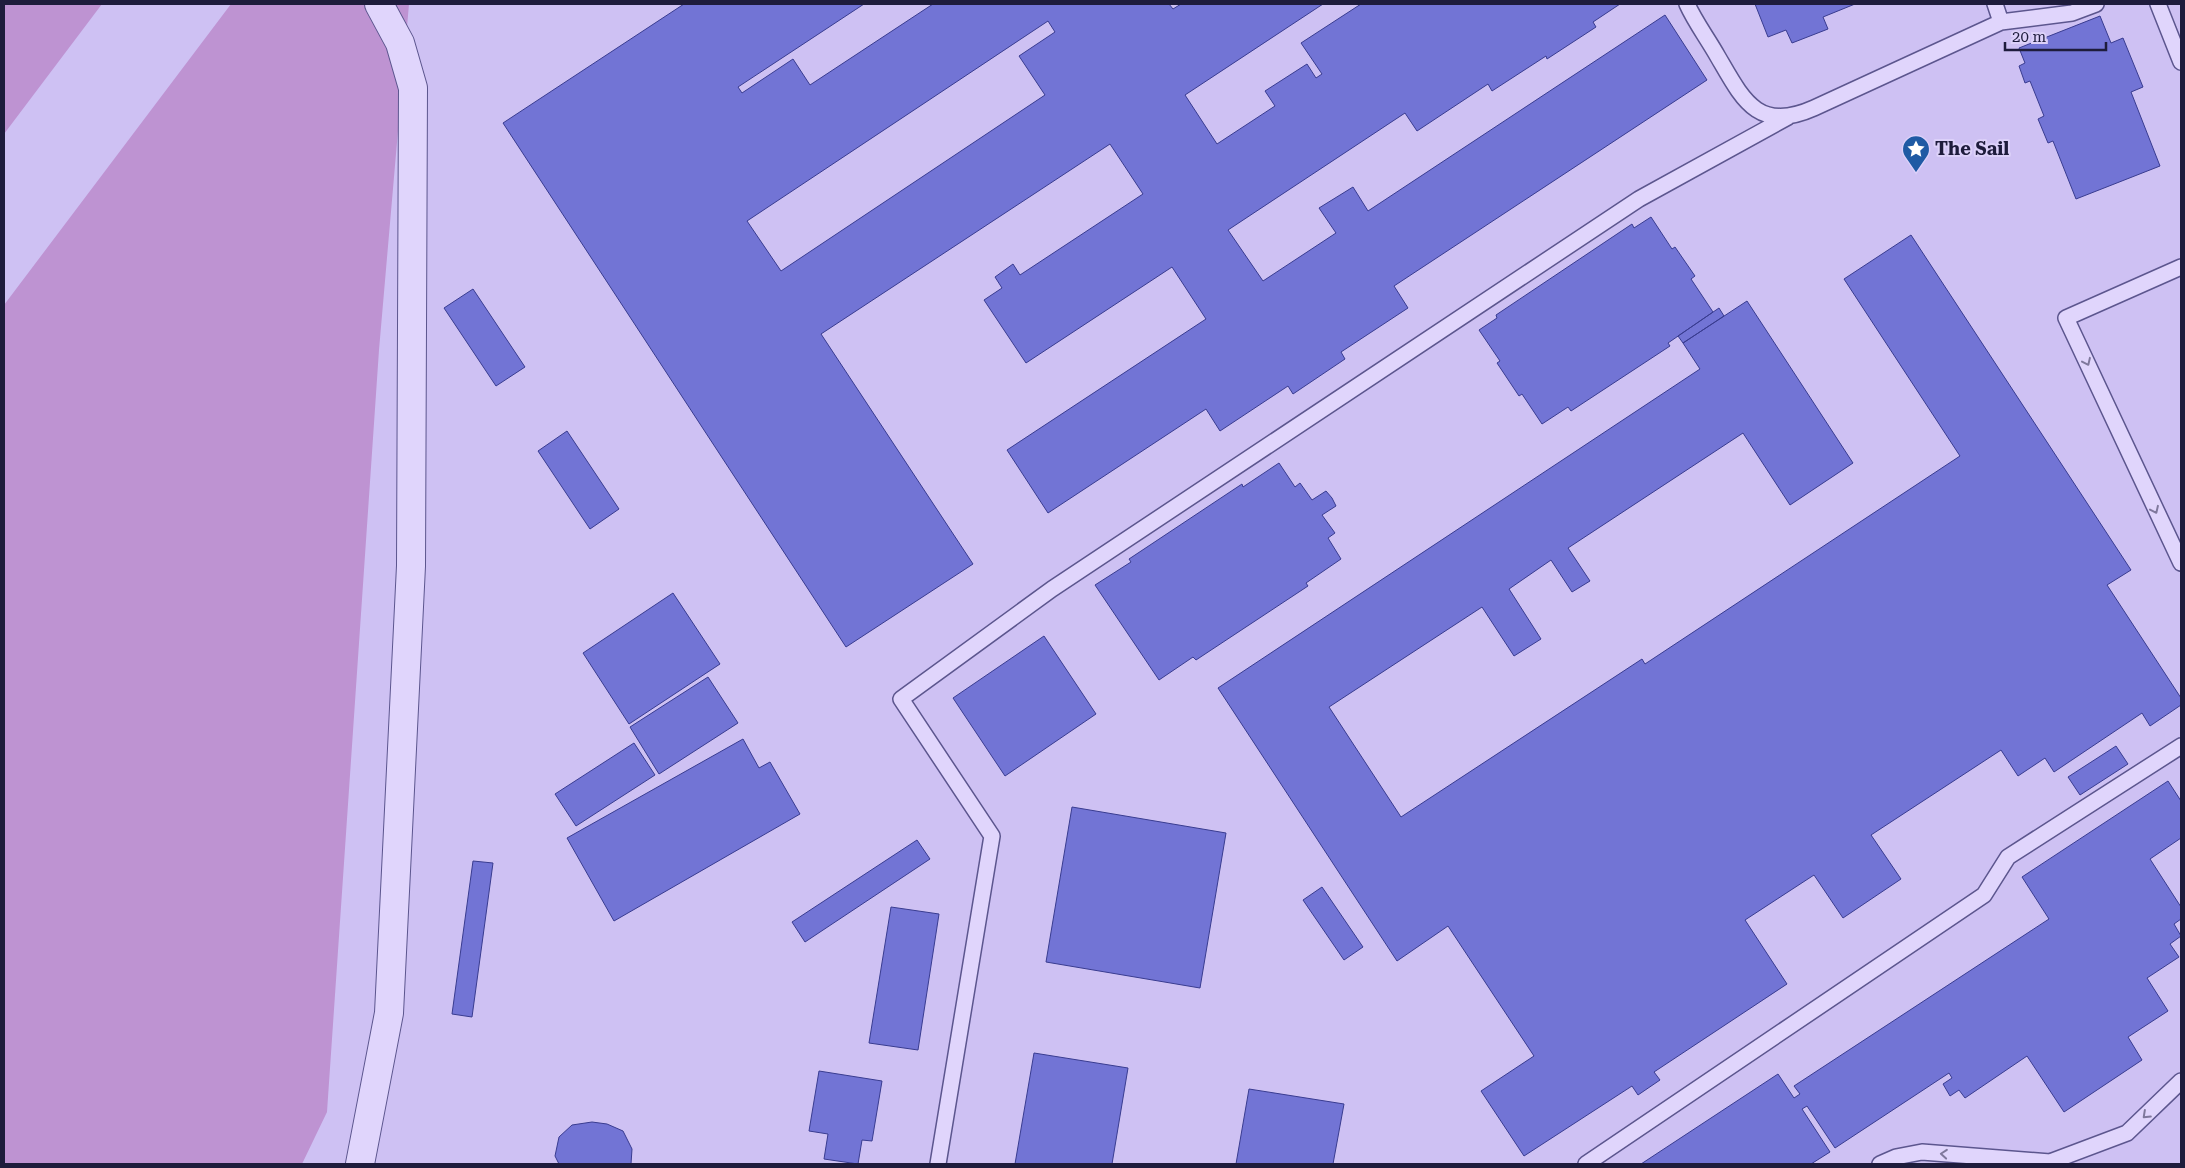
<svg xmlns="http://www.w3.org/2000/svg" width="2185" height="1168" viewBox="0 0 2185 1168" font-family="'Roboto Serif',serif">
	<rect width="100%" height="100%" fill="#cec1f3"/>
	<!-- green -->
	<path fill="#be93d2" d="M4,4H102L4,134Z
		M231,4H409L379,350L327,1112L302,1164H4V305Z"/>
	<!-- building -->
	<path fill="#7274d5" stroke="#393c90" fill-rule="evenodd" d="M684,4H864L738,87L742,93L793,59L810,85L933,4H1169L1173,9L1181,4H1323L1185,95L1217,144L1275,106L1265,91L1307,64L1316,78L1322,74L1301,43L1361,4H1620L1593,22L1596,27L1547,59L1546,56L1492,91L1488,84L1417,131L1405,113L1228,230L1263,281L1336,233L1319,208L1353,187L1368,211L1665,15L1707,80L1394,286L1408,308L1341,352L1345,359L1293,394L1288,386L1220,431L1206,409L1048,513L1007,450L1206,319L1172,267L1026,363L984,300L1002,288L995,277L1013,264L1020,275L1143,194L1110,144L821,334L973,564L846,647L503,123ZM1048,21L1055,32L1019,56L1045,95L781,271L747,221Z
		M1755,4H1855L1823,17L1828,29L1792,43L1786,30L1768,37Z
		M2100,16L2111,43L2123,38L2143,87L2131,92L2160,166L2076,199L2053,141L2048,143L2038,119L2044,116L2030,81L2025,83L2019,66L2025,63L2019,48Z
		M1651,217L1672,249L1675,247L1695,276L1691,279L1713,312L1668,343L1670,346L1571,411L1568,407L1542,424L1522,394L1519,396L1497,363L1500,361L1479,330L1497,318L1496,315L1632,224L1634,228Z
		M1911,235L2131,570L2107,585L2181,698V705L2150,726L2142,713L2054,772L2045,758L2018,776L2001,750L1871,835L1901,879L1843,918L1814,875L1745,920L1787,984L1654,1072L1660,1080L1638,1095L1632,1086L1524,1156L1481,1091L1534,1056L1448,926L1397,961L1218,688L1700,369L1683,343L1747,301L1853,463L1790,505L1743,433L1568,548L1590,581L1572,592L1551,560L1509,589L1541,639L1514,656L1482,607L1329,707L1401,817L1642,659L1645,664L1960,456L1844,279Z
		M473,289L525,367L496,386L444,308Z
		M1719,308L1724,316L1683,343L1678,336Z
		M567,431L619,509L590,529L538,451Z
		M1279,463L1295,487L1300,483L1312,500L1326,491L1332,498L1336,506L1322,515L1335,533L1328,538L1341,559L1306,583L1308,586L1196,660L1193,657L1159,680L1095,585L1131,562L1129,559L1242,484L1243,487Z
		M673,593L720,664L629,724L583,653Z
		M1044,636L1096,714L1005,776L953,698Z
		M708,677L738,723L659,774L630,727Z
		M743,739L759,768L770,762L800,814L614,921L567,838Z
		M634,743L655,775L576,826L555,794Z
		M2116,746L2128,764L2080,795L2068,777Z
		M2168,781L2181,801V838L2150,859L2181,907V919L2174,924L2181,936L2170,944L2179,957L2147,978L2168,1011L2128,1037L2142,1060L2064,1112L2027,1056L1965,1098L1959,1090L1950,1096L1943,1084L1952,1078L1949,1073L1835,1148L1807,1106L1802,1109L1830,1152L1811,1164H1641L1778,1074L1794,1098L1800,1094L1794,1086L2049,919L2022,877Z
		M1072,807L1226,833L1200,988L1046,962Z
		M917,840L930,859L805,942L792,922Z
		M473,861L493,863L472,1017L452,1014Z
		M1322,887L1363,947L1344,960L1303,900Z
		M891,907L939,914L918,1050L869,1043Z
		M1034,1053L1128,1068L1112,1164H1015Z
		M819,1071L882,1081L872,1141L862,1140L858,1164L824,1159L828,1134L809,1131Z
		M1249,1089L1344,1104L1333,1164H1236Z
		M592,1122L607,1124L623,1131L632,1149L631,1164H559L555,1156L559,1137L572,1125Z"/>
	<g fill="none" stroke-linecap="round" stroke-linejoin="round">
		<!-- service casing -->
		<g stroke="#5c568e" stroke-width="18">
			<path id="service" d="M1687,4C1695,22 1708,39 1718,57C1743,100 1758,133 1814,108L2001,22L2072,13L2096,4
				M1995,4L2001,22
				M2158,4L2181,62
				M2181,267L2066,318L2181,563
				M938,1164L992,836L901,699L1052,589L1639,199L1788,117
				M1586,1164L1984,895L2008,857L2181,746
				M1880,1164L1896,1157L1922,1152L2050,1162L2127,1133L2181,1081"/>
		</g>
		<!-- minor casing -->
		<g stroke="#5c568e" stroke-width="30">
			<path id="minor" d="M360,1164L389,1013L411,566L413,88L400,43L379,4"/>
		</g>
		<!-- service -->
		<use href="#service" stroke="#e0d5fc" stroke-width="15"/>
		<!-- minor -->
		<use href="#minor" stroke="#e0d5fc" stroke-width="28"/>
	</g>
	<!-- one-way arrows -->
	<defs><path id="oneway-chevron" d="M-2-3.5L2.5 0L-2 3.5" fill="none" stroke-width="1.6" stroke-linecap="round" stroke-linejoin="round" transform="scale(1.25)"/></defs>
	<g stroke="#7f789c">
		<use href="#oneway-chevron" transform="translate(2087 362) rotate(65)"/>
		<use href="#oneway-chevron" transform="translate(2155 510) rotate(65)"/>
		<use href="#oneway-chevron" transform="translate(2146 1115) rotate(137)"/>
		<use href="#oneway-chevron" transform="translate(1944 1154) rotate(-175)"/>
	</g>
	<!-- icons -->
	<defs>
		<g id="sight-pin" transform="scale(1.4375)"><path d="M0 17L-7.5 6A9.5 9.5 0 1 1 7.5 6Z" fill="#1f5aa4" stroke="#dcd1f9"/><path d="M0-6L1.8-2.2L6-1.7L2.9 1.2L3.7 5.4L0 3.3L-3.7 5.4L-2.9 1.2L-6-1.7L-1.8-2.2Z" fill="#fff"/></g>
	</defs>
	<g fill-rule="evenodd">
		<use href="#sight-pin" x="1916" y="149"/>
	</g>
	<g text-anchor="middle" stroke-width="4" stroke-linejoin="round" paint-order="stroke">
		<!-- poi labels -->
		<g font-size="18" font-weight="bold" fill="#1e1c3c" stroke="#dcd1f9" text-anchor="start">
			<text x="1935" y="155">The Sail</text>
		</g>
	</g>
	<!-- border -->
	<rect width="2185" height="1168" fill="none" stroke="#1e1c3c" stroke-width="10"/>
	<!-- scale -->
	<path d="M2005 42v8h101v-8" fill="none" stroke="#1e1c3c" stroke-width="2.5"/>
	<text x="2012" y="42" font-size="15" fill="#1e1c3c" stroke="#dcd1f9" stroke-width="4" paint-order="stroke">20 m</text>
</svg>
